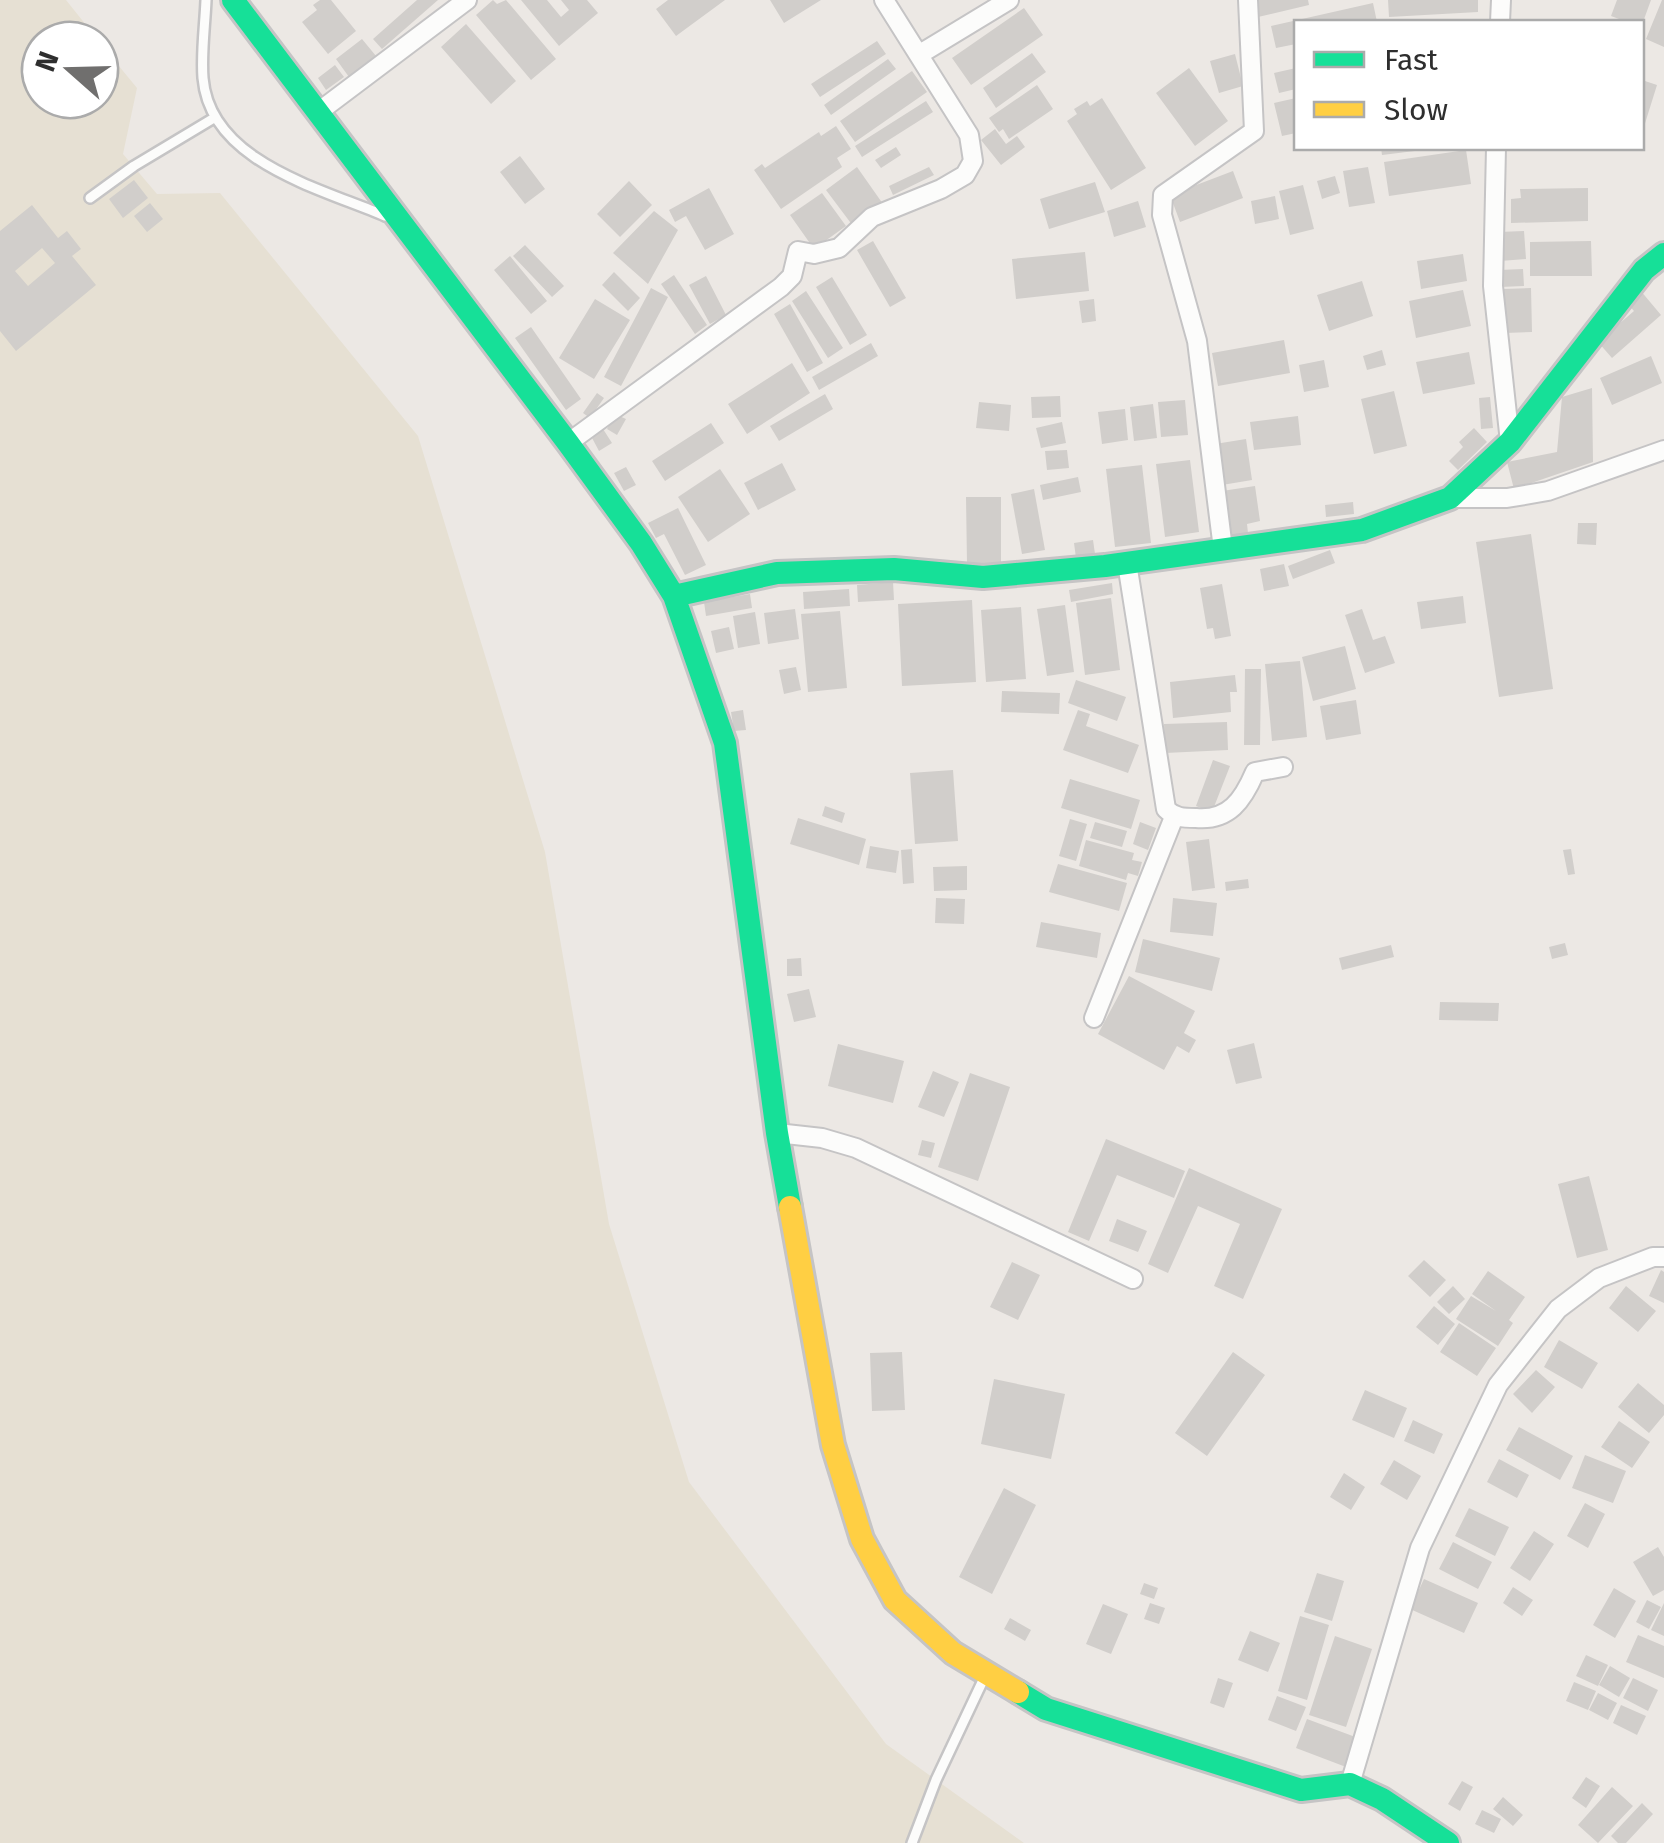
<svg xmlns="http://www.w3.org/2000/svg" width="1664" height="1843" viewBox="0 0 1664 1843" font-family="'Fira Sans',sans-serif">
	<rect width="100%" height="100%" fill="#ece8e4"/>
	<!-- education -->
	<path fill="#e6e0d3" d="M0,0H66L98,40H40V100H100V43L137,88L123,154L157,194L220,193L418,436L545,852L609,1224L689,1482L886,1744L1024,1843H0Z"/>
	<!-- building -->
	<path fill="#d1cecb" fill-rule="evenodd" d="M320,0H331L356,31L328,54L302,22L317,10L313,5Z
		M417,0H438L382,49L373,39Z
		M493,0L497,4L506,0L556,59L531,80L476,15Z
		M521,0H547L561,17L569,10L561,0H587L598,13L559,46Z
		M668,0H725L676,36L656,9Z
		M770,0H821L784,23Z
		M1254,0H1308L1309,5L1258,17Z
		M1388,0H1478V12L1389,17Z
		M1617,0H1651L1643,22H1627L1611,16Z
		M1662,0H1664V47L1646,39Z
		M1373,3L1377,22H1296V44L1276,48L1271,26Z
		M1024,8L1043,35L971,85L952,58Z
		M466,24L516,81L491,104L441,47Z
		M362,39L376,56L349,77L336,59Z
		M877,41L886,54L820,97L811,84Z
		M1032,53L1046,72L996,108L983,88Z
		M1235,54L1243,86L1219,93L1210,61Z
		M888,59L896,69L831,115L824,105Z
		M335,65L344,77L326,90L318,78Z
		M1189,68L1228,121L1195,146L1156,93Z
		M1296,68V89L1279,93L1274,73Z
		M912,71L927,92L855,142L840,121Z
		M1642,80L1657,85L1642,133Z
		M1037,85L1053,109L1009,139L1003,129L999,132L989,118Z
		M1102,98L1146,168L1111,190L1067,121L1077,114L1074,109L1087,101L1090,106Z
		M1296,98V133L1282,136L1274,103Z
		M926,101L933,112L862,157L855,146Z
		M836,126L851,149L837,158L842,167L781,209L754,170L762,164L765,168L819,132L821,136Z
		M995,129L1006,144L1017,136L1025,147L1001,165L981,140Z
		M896,147L901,155L881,168L875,160Z
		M1381,148H1423V150L1382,155Z
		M1466,150L1471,184L1389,196L1384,162Z
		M520,156L545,189L525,204L500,172Z
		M857,167L883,204L853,226L826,190Z
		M929,167L934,175L893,195L889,186Z
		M1368,167L1375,203L1349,207L1343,171Z
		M1233,171L1243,198L1180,222L1170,195Z
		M1335,176L1340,193L1322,199L1317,181Z
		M134,180L148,198L123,218L109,199Z
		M629,181L652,205L620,237L597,214Z
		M1095,182L1105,212L1049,229L1040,199Z
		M1303,185L1314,229L1290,235L1279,191Z
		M709,188L734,234L705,250L686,216L675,222L669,210Z
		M1588,188V221L1511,223V199L1521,198L1520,189Z
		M822,193L846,226L814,249L790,215Z
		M1275,196L1279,219L1255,224L1251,201Z
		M1138,201L1146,227L1114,237L1107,211Z
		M150,203L163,219L147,232L134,216Z
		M32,205L58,238L67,231L81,249L72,256L96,285L16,351L0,331V231ZM42,248L55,263L28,286L15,271Z
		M654,211L678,230L648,284L613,253Z
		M1524,231L1526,259L1500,261L1499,232Z
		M873,241L906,298L890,307L857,250Z
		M1591,241L1592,276H1530V242Z
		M525,245L564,286L552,297L513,256Z
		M1085,252L1089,291L1016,299L1012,259Z
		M1463,254L1467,281L1421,289L1417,261Z
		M510,256L547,301L531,314L494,270Z
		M1523,269L1524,286L1500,287L1499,270Z
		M614,272L640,298L628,311L602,285Z
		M674,275L707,325L695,334L661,284Z
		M706,276L726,315L710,324L689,285Z
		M832,277L867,335L850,345L816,287Z
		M1362,281L1373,316L1329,331L1317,295Z
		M651,288L668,297L621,386L604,377Z
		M1531,288L1532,332L1504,333L1503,289Z
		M1463,290L1471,326L1416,338L1409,301Z
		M1640,290L1661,315L1612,358L1598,342L1634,311L1626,302Z
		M806,291L843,348L828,358L792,301Z
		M595,299L630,320L594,379L559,358Z
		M1094,299L1096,321L1082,323L1079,301Z
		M790,304L823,363L807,372L774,314Z
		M531,327L581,399L566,410L515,338Z
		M1284,340L1290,373L1218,386L1212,353Z
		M871,343L878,356L819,390L812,377Z
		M1382,350L1386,365L1367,370L1363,356Z
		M1469,352L1475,384L1423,394L1416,362Z
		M1651,356L1662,383L1612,405L1600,378Z
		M1324,360L1329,387L1304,392L1299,365Z
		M792,363L810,393L747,434L728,404Z
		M1592,388L1593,462L1514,489L1507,462L1557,452L1562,397Z
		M1394,391L1407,446L1374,454L1361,399Z
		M597,393L604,398L590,418L583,413Z
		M825,394L833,409L779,441L770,426Z
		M1060,396L1061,417L1032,418L1031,397Z
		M1490,397L1493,428L1481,429L1479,398Z
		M1185,400L1188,435L1161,437L1158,402Z
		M979,402L1011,405L1009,431L976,428Z
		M1153,404L1157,438L1134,441L1130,407Z
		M1125,409L1128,440L1102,444L1098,412Z
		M615,414L626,419L617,435L607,429Z
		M1298,416L1301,445L1254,450L1250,422Z
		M1062,422L1066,443L1041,448L1036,428Z
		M711,423L724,443L665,481L652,461Z
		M1474,428L1487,442L1458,470L1449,461L1463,447L1459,442Z
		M603,429L612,443L599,451L591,436Z
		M1246,439L1252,480L1222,485L1215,444Z
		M1067,450L1069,468L1047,470L1045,451Z
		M1190,460L1199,532L1165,537L1156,464Z
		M782,463L796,490L758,510L744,483Z
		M1142,465L1151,543L1115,547L1106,469Z
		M626,467L636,485L624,491L614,473Z
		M720,469L750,514L708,542L678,497Z
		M1078,477L1081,492L1043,500L1040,485Z
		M1255,486L1260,521L1247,524L1248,533L1229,536L1222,491Z
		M1034,489L1045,550L1022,554L1011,494Z
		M966,497H1001V563H967Z
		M1353,502L1354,514L1326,517L1325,505Z
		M678,508L706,565L685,575L664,534L656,538L648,523Z
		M1578,523H1597L1596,545L1577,544Z
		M1531,534L1553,689L1499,697L1476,542Z
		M1093,540L1095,554L1076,558L1074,543Z
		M1330,550L1335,563L1293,579L1288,566Z
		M1284,564L1289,586L1264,591L1260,569Z
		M893,582L894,600L858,602L857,585Z
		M1112,583L1113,594L1071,602L1069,590Z
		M1222,584L1231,636L1215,639L1213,628L1207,629L1200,588Z
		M849,589L850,606L804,609L803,592Z
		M750,594L752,608L706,616L704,602Z
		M1463,596L1466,623L1421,629L1417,602Z
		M1111,598L1120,670L1085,675L1076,603Z
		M972,600L976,682L902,686L898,604Z
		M1065,605L1074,672L1047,676L1037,609Z
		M1021,607L1026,679L986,682L981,610Z
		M795,609L799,639L768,644L764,613Z
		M1362,609L1373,640L1385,636L1395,663L1365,673L1345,615Z
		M840,611L847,688L808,692L801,614Z
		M755,612L760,644L738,648L733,616Z
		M729,627L734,649L716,653L711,631Z
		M1345,646L1356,689L1313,701L1302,657Z
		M1300,661L1307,737L1272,741L1265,664Z
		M796,667L801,690L784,694L779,670Z
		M1245,669H1261L1260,745H1244Z
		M1235,675L1237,692H1230L1231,712L1173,718L1170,682Z
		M1076,680L1126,697L1117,721L1068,703Z
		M1002,691L1060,693L1059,714L1001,712Z
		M1356,700L1361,734L1326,740L1320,706Z
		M743,710L746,730L734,731L731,712Z
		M1078,710L1090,714L1086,726L1139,745L1128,773L1063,750Z
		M1227,722L1228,750L1165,753L1164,724Z
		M1213,760L1230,766L1212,812L1196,806Z
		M953,770L958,841L915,844L910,773Z
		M1070,779L1140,800L1131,829L1061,808Z
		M825,806L845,813L842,823L822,816Z
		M798,818L866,839L859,865L790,844Z
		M1070,819L1087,824L1076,861L1059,856Z
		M1095,822L1127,831L1122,847L1090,838Z
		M1140,822L1156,828L1148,850L1133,844Z
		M1209,839L1215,888L1192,891L1186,842Z
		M1086,840L1134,853L1132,860L1142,862L1138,876L1128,873L1126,880L1079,866Z
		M870,846L899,851L896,873L866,868Z
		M912,849L914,883L903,884L901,850Z
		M1571,849L1575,874L1568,875L1563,850Z
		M1058,864L1127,883L1119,911L1049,892Z
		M967,866V890L934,891L933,867Z
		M1248,879L1249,888L1226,891L1225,882Z
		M936,898L965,899L964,924L935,923Z
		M1173,898L1217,903L1213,936L1170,932Z
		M1041,922L1101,933L1097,958L1036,947Z
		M1143,939L1220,958L1212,991L1135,972Z
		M1565,943L1568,955L1552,959L1549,947Z
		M1391,945L1394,957L1342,970L1339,958Z
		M801,958L802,976H787V959Z
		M1129,976L1195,1011L1184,1033L1196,1040L1189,1053L1177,1046L1164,1070L1098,1034Z
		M809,989L816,1017L794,1022L787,994Z
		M1440,1002L1499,1003L1498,1021L1439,1020Z
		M1254,1043L1262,1078L1236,1084L1227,1050Z
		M838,1044L904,1061L893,1103L828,1086Z
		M933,1071L959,1082L944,1117L918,1107Z
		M970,1073L1010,1087L978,1181L938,1167Z
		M1106,1139L1185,1171L1174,1198L1117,1175L1089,1241L1068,1232Z
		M922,1140L935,1143L931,1158L918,1155Z
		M1189,1168L1282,1209L1243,1299L1214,1286L1240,1224L1198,1206L1168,1273L1148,1264Z
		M1589,1176L1608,1250L1577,1258L1558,1184Z
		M1117,1219L1147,1231L1138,1252L1109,1241Z
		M1424,1260L1446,1280L1430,1297L1408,1276Z
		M1012,1262L1040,1275L1018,1320L990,1307Z
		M1661,1270L1664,1272V1303L1649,1296Z
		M1488,1271L1525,1297L1509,1320L1513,1323L1498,1346L1456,1319L1471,1296L1496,1311L1472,1294Z
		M1453,1286L1465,1299L1449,1314L1437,1302Z
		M1626,1286L1656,1311L1638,1332L1609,1308Z
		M1434,1306L1455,1324L1438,1345L1416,1327Z
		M1459,1323L1496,1348L1477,1376L1440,1352Z
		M1559,1340L1598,1363L1582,1389L1544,1367Z
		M902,1352L905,1410L872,1411L870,1353Z
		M1233,1352L1265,1375L1207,1456L1175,1433Z
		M1536,1370L1555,1387L1532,1413L1513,1394Z
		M994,1379L1065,1394L1051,1459L981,1444Z
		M1638,1383L1664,1405V1415L1649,1433L1618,1407Z
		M1365,1390L1407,1408L1394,1438L1352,1420Z
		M1413,1420L1443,1434L1434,1454L1404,1441Z
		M1619,1421L1650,1442L1632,1468L1601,1447Z
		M1519,1427L1573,1456L1560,1480L1506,1450Z
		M1585,1455L1626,1471L1613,1503L1572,1488Z
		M1499,1459L1529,1475L1517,1498L1487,1482Z
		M1394,1460L1421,1476L1407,1500L1380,1484Z
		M1344,1473L1365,1487L1351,1510L1330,1497Z
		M1004,1488L1036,1505L992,1594L959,1577Z
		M1585,1503L1605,1514L1588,1548L1567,1536Z
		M1469,1508L1509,1527L1495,1556L1455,1536Z
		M1534,1531L1554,1544L1530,1581L1510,1568Z
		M1453,1542L1492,1562L1478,1589L1439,1569Z
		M1658,1547L1664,1557V1590L1653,1596L1633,1562Z
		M1317,1573L1344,1581L1332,1621L1304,1612Z
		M1424,1579L1478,1603L1464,1633L1410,1609Z
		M1144,1583L1158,1588L1154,1599L1140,1594Z
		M1513,1587L1533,1600L1522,1616L1503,1603Z
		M1614,1588L1636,1601L1615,1638L1593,1625Z
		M1647,1600L1661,1607L1649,1629L1636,1622Z
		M1150,1603L1165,1608L1159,1624L1144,1619Z
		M1664,1603V1636L1651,1630Z
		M1103,1604L1128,1614L1111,1654L1086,1644Z
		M1300,1616L1329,1625L1307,1700L1278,1691Z
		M1010,1618L1031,1630L1025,1641L1004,1629Z
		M1250,1631L1280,1643L1268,1672L1238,1660Z
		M1638,1635L1664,1646V1678L1626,1662Z
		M1335,1636L1372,1649L1346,1727L1309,1715Z
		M1586,1655L1608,1665L1598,1686L1576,1676Z
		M1610,1666L1630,1678L1619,1697L1599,1685Z
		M1218,1678L1233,1683L1224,1708L1210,1703Z
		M1633,1678L1658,1690L1648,1711L1623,1698Z
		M1574,1682L1596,1691L1588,1710L1566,1701Z
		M1598,1693L1617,1703L1608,1720L1589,1710Z
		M1277,1696L1306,1707L1296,1731L1268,1720Z
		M1621,1705L1646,1716L1637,1735L1613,1723Z
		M1307,1719L1358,1738L1346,1767L1296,1748Z
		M1586,1777L1600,1786L1586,1808L1572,1798Z
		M1462,1781L1473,1787L1460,1811L1448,1804Z
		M1612,1787L1633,1806L1598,1843L1578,1825Z
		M1503,1797L1523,1815L1513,1826L1493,1809Z
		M1642,1803L1653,1814L1626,1843H1618L1611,1836Z
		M1482,1810L1501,1819L1494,1833L1475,1824Z"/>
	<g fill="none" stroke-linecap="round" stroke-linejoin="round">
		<!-- lane casing -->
		<g stroke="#c5c4c5" stroke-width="14">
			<path id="lane" d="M206,0C205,25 201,53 203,78C210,162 320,188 385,216
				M90,198L134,166L214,118
				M912,1843L936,1780L985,1676"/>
		</g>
		<!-- street casing -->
		<g stroke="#c5c4c5" stroke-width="22">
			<path id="street" d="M1500,22L1501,0
				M920,54L1009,0
				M317,113L467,0
				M1496,148L1493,286L1510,442
				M568,443L781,287L792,276L798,251L814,254L839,248L872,217L941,189L965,175L973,161L969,135L884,0
				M1450,498H1507L1548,491L1664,450
				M1223,549L1197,341L1162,215L1163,195L1254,131L1248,0
				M1127,563L1166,809C1175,818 1183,818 1196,818C1229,821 1243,800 1255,772L1283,767
				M1094,1018L1174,817
				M777,1133L822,1138L856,1148L1133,1279
				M1350,1784L1420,1548L1498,1385L1558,1309L1599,1278L1653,1257H1664"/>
		</g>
		<!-- fast casing -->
		<g stroke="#c5c4c5" stroke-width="28">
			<path id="fast" d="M233,0L568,443L641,543L674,596L725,743L777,1133L790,1207
				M674,596L777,573L894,569L983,577L1105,566L1362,530L1450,498L1510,442L1644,270L1664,254
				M1018,1692L1046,1709L1301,1790L1350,1784L1382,1799L1448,1843"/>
		</g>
		<!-- slow casing -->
		<g stroke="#c5c4c5" stroke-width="28">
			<path id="slow" d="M790,1207L833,1445L862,1539L895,1600L953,1653L1018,1692"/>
		</g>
		<!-- lane -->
		<use href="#lane" stroke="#fcfcfb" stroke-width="9"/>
		<!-- street -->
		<use href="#street" stroke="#fcfcfb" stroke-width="18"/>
		<!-- fast -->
		<use href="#fast" stroke="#16e098" stroke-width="22"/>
		<!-- slow -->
		<use href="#slow" stroke="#ffcf43" stroke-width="22"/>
	</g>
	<!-- legend -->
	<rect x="1294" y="20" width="350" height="130" fill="#ffffff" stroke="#ababab" stroke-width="2.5"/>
	<rect x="1314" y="52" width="50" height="15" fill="#16e098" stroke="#ababab" stroke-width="2.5"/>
	<text x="1384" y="70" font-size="30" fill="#2e2e2e">Fast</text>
	<rect x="1314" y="102" width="50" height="15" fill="#ffcf43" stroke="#ababab" stroke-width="2.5"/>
	<text x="1384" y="120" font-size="30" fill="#2e2e2e">Slow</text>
	<!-- north arrow -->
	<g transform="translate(70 70) rotate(290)"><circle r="48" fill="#ffffff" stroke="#ababab" stroke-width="2.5"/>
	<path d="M0-8L18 38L0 25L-18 38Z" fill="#706f6e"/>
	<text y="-15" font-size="28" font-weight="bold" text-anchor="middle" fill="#2e2e2e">N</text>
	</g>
</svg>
